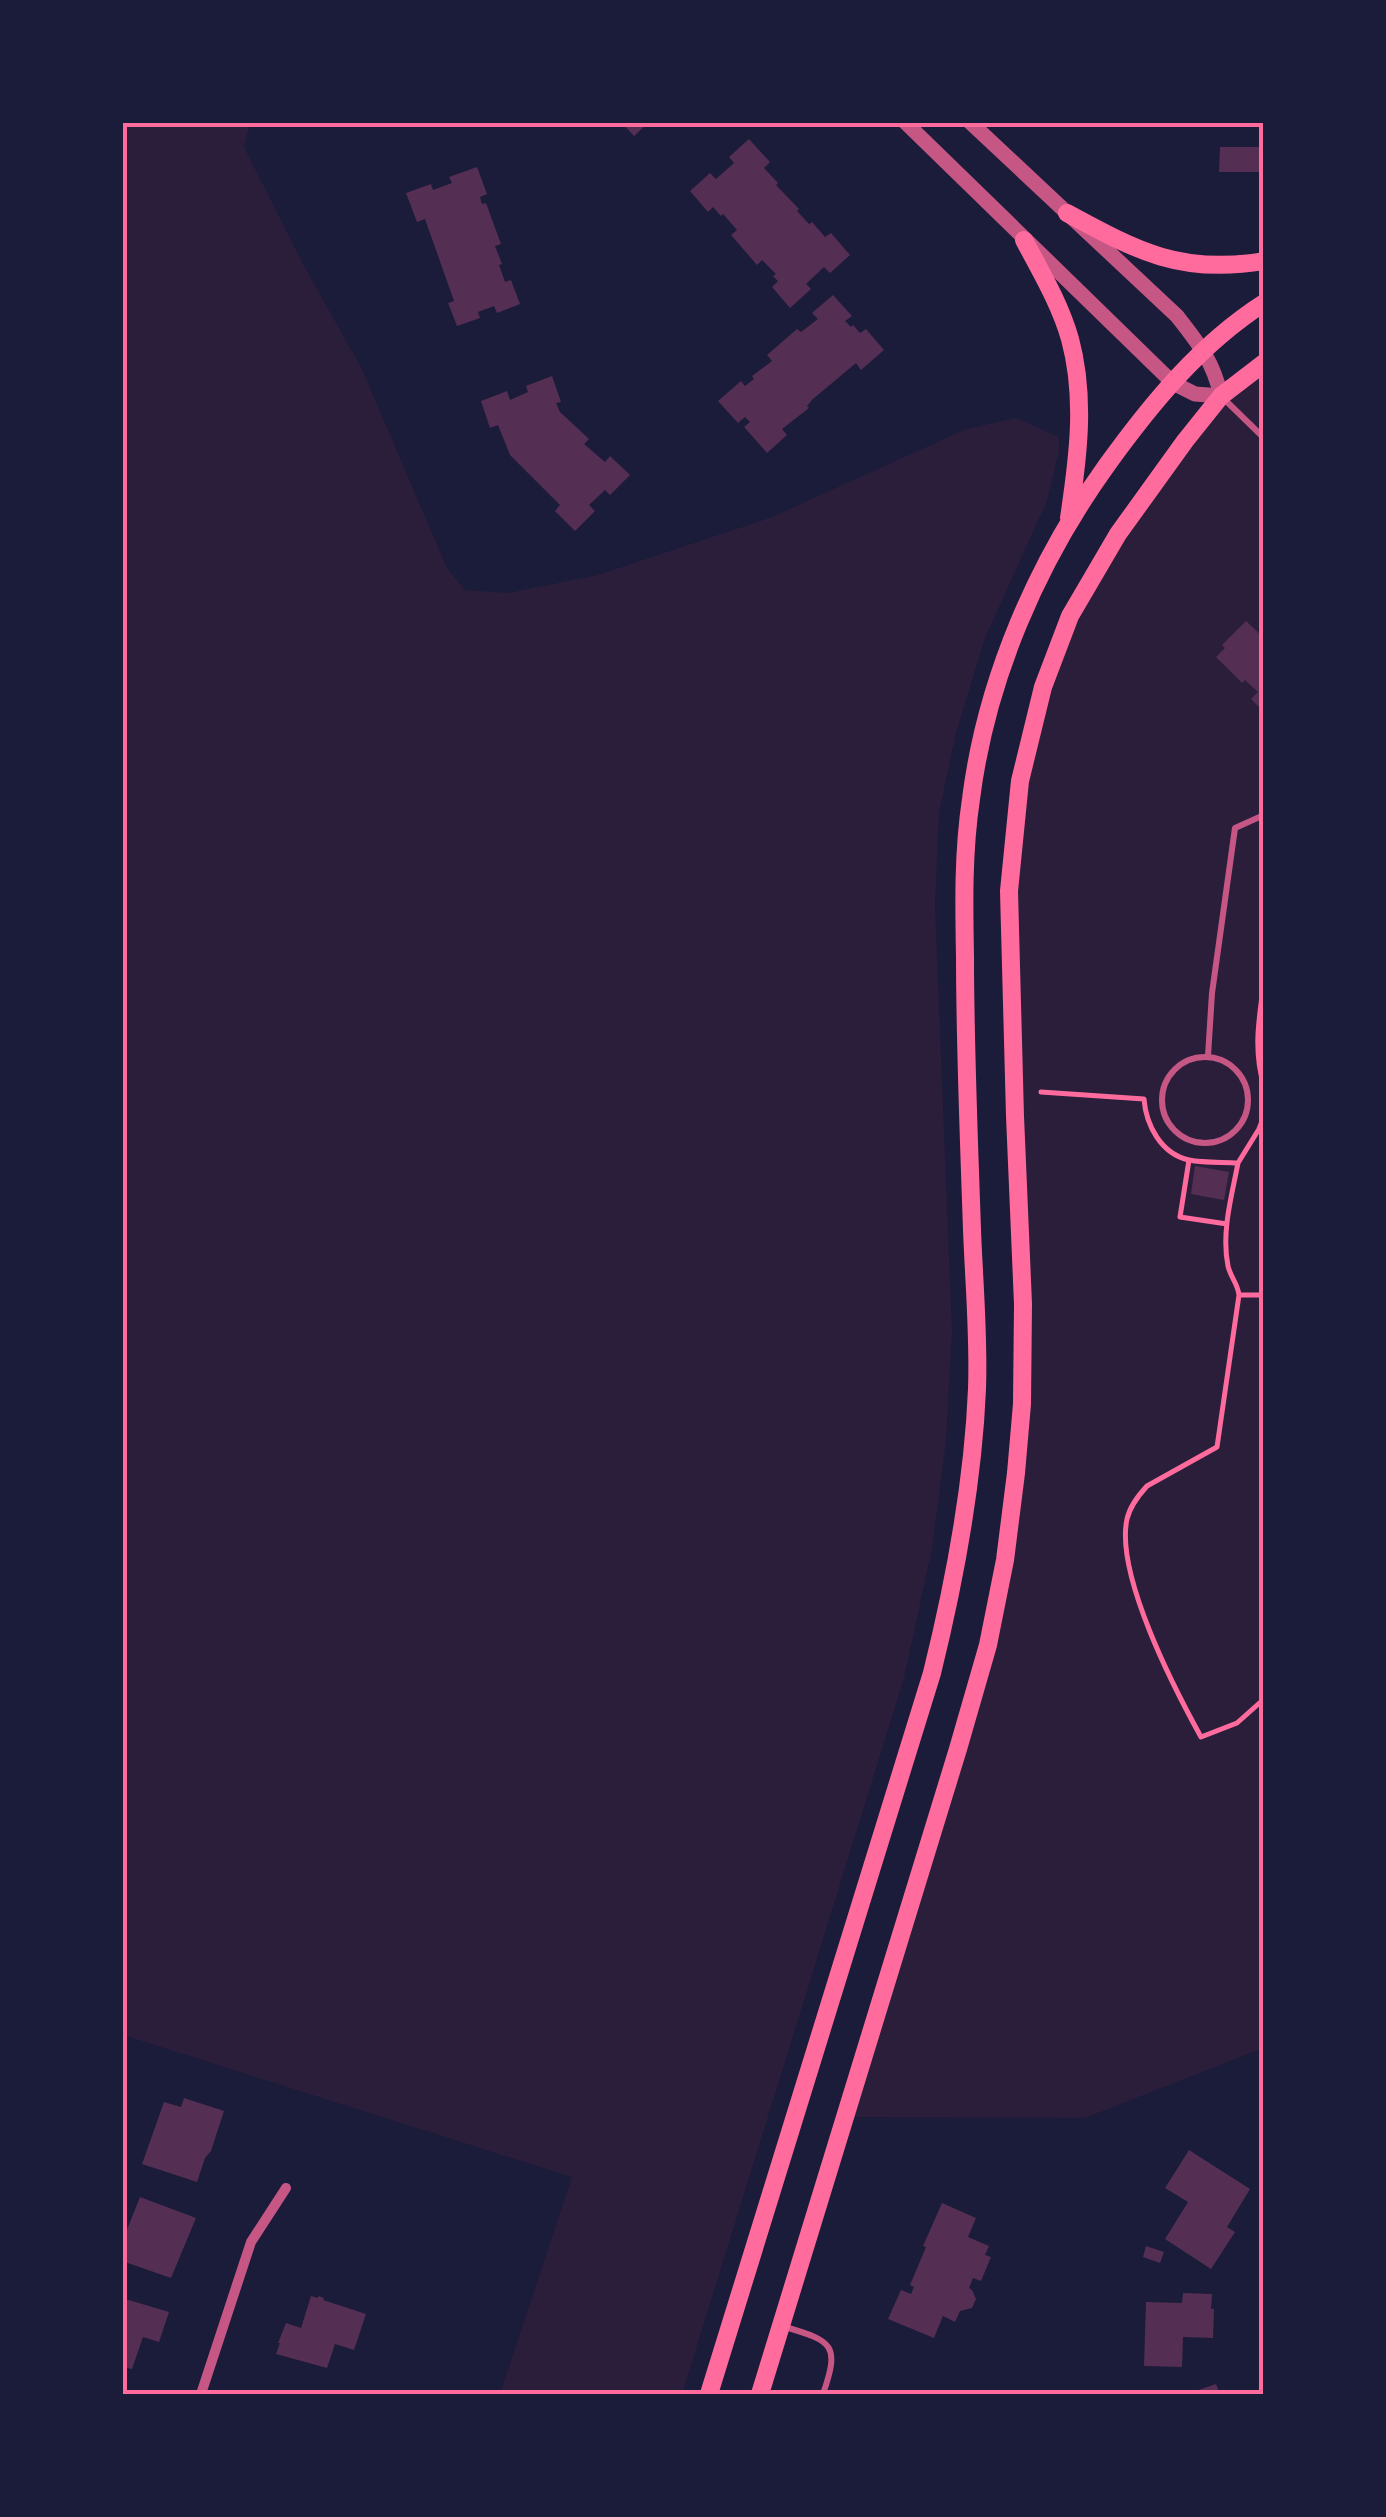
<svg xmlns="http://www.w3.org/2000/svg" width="1386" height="2517" viewBox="0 0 1386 2517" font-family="'Fira Sans',sans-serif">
	<rect width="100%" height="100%" fill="#1b1b3a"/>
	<!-- green -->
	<path fill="#2a1e3b" d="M123,122L250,123L244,147L304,266L361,367L447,568L465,590L508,593L598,575L772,517L966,429L1016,418L1059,437V451L1047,501L985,638L956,733L939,813L935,905L952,1331L946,1441L932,1549L904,1678L682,2394H500L572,2177L123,2035Z
		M1263,359V2048L1085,2118L848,2117L999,1601L1027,1293L1024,1099L1013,929L1014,860L1050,672L1148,485Z"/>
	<!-- building -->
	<path fill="#542f53" d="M621,122H649L634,136Z
		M749,139L770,162L764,168L778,183L776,185L799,209L797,211L809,224L812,222L825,237L831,233L850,255L830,273L824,267L806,284L811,289L790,308L772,287L778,281L773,276L776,274L762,260L757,265L731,235L737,230L723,214L721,216L713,207L708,212L690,191L710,173L716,179L734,163L729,157Z
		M1220,147H1264V172H1219Z
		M477,167L487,194L480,197L482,204L486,203L501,244L495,246L502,264L499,265L505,282L511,280L520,304L497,313L494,306L478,312L480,318L457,326L448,303L454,301L425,219L417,222L406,193L431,184L433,190L452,183L449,177Z
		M833,295L852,316L845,321L851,327L853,325L860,333L866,329L884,350L861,370L856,363L813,399L807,406L809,408L782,429L787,435L767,453L744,427L750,422L745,417L738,423L718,401L741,381L745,386L754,379L752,376L772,361L767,355L797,329L801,332L818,319L812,313Z
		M552,376L561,402L556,403L560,412L589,439L584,444L605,462L610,456L630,475L610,495L605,490L589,505L595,511L575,531L555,511L560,505L510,455L498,425L490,428L481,401L507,391L510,400L528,392L526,386Z
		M1246,621L1264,638V706L1261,709L1251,699L1258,692L1245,680L1242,683L1216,657L1225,648L1222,645Z
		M1195,1166L1229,1172L1224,1200L1191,1194Z
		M184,2098L224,2111L211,2151L205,2158L197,2182L142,2164L164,2102L181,2107Z
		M1189,2150L1250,2189L1227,2227L1235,2232L1211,2269L1165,2239L1188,2202L1165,2188Z
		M140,2197L196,2218L171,2278L122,2261V2242Z
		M942,2203L976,2218L968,2237L989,2246L985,2255L991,2257L981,2281L973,2278L969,2288L972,2290L976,2299L972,2308L960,2311L955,2322L943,2316L934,2338L888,2319L901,2290L911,2294L914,2287L910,2285L926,2247L923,2246Z
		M1146,2246L1164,2252L1160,2263L1143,2257Z
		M1183,2293L1212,2294L1211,2309H1214L1213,2338L1183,2337L1182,2367L1144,2366L1146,2302L1182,2303Z
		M311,2296L318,2298V2296L324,2298L323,2300L366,2314L354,2350L335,2344L327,2368L276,2354L280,2343H278L286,2323L301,2328Z
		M122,2298L169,2312L159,2342L143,2337L132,2369L122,2367Z
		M1216,2384L1220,2394H1187Z"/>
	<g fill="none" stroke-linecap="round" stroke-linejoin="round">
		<!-- path -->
		<path stroke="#ff6b9d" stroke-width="5" d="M1264,982C1259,1018 1253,1051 1264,1086
			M1041,1092L1144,1099C1146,1125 1161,1154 1189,1160C1204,1163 1222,1162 1238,1163L1259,1129L1264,1116
			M1189,1160L1180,1217L1227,1224
			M1238,1163C1232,1195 1221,1232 1228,1266C1230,1276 1238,1284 1239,1295L1217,1447L1147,1486C1138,1496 1130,1506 1127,1519C1115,1574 1174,1688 1201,1737L1237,1723L1264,1699
			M1239,1295H1264"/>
		<!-- service -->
		<path stroke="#c65784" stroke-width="6" d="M1222,397L1264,438
			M1208,1056L1212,993L1235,828L1264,815
			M1162 1100a43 43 0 1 1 86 0a43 43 0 1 1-86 0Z
			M785,2327C833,2341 840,2345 823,2394"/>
		<!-- minor -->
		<path stroke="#c65784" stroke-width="10" d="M201,2394L251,2242L286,2188"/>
		<!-- tertiary -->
		<path stroke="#c65784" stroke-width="15" d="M905,122L1173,383L1195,394L1221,396C1213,361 1199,344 1177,316L970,122"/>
		<!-- secondary -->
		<path stroke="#ff6b9d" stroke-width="18" d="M1067,213C1137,251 1181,275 1264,261
			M1024,240C1041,272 1060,304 1070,339C1086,398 1078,458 1069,518
			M709,2394L932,1673C955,1580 973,1485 977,1389C979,1336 974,1283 972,1230C969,1139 965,1048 965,957C964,904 963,852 971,799C986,680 1037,562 1107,465C1151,404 1200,344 1264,303
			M760,2394L958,1749L988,1645L1005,1560L1016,1473L1022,1404L1023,1304L1015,1116L1009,891L1020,781L1043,687L1070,616L1118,534L1185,441L1221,396L1264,363"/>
	</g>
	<!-- border -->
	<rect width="1386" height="2517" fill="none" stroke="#1b1b3a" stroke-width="250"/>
	<rect x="125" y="125" width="1136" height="2267" fill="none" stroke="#ff6b9d" stroke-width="4"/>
</svg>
